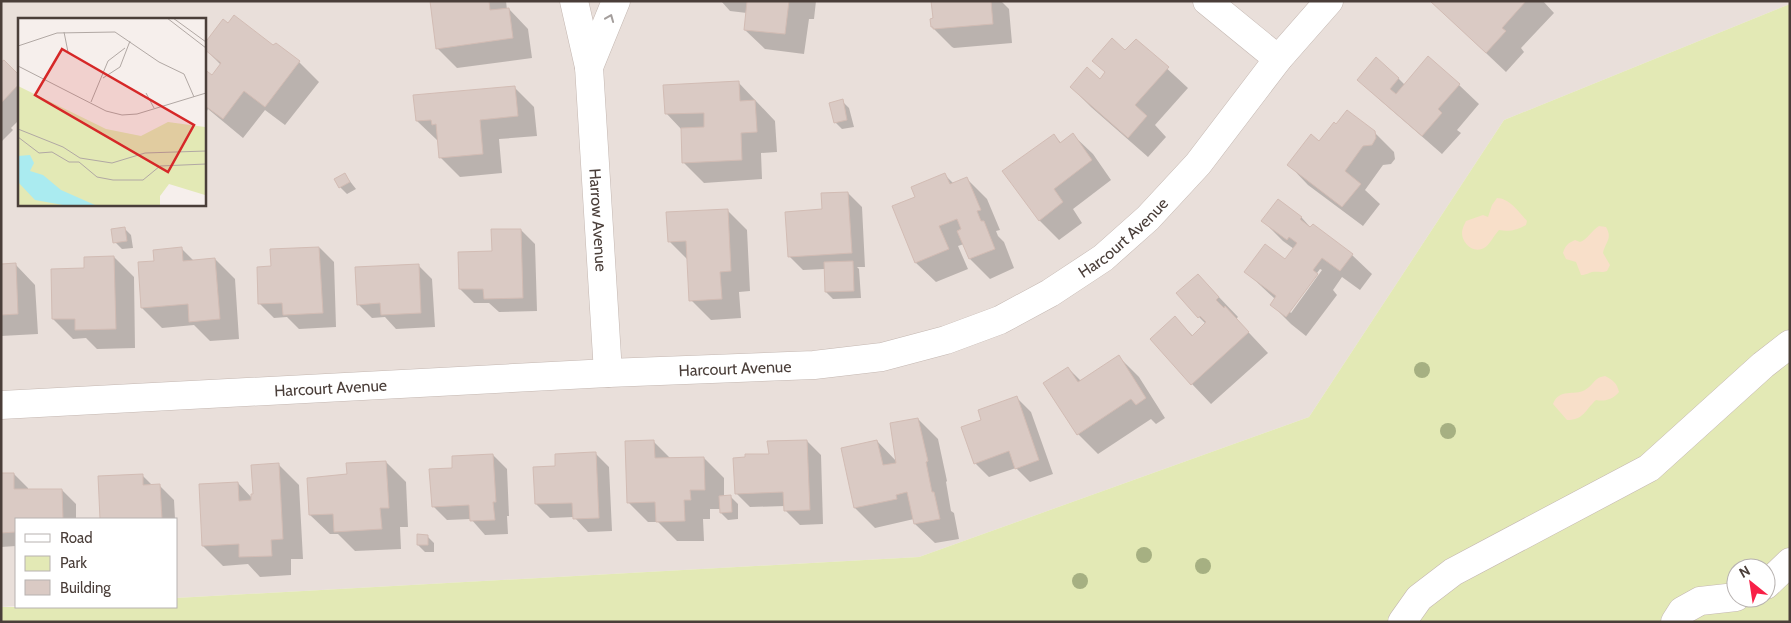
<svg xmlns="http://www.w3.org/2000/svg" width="1791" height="623" viewBox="0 0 1791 623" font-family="Cabin,sans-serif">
	<rect width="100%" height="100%" fill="#f6efec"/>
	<!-- residential -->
	<path fill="#e9dfda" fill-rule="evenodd" d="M1,1H1790V4L1504,120L1309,417L919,557L176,598V519H16V606L1,607ZM19,19H204V204H19Z"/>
	<!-- green -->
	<path fill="#e3e9b5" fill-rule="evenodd" d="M1790,4V622H1V607H176V598L919,557L1309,417L1504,120ZM1736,568H1766V598H1736Z"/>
	<!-- sand -->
	<path fill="#f8dfc9" d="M1497,198C1509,198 1519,212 1527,221L1526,225C1517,230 1510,232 1499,230C1494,235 1489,246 1484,248C1473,254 1462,243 1462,233C1462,229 1464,225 1466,221L1483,215L1488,217L1492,205Z
		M1599,226L1606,227C1613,239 1605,242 1603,253L1610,265L1607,271C1602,273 1598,271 1592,272C1588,273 1586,275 1581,275L1576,262L1566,259L1563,253C1565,246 1568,243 1575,240L1580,242C1588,239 1591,231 1599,226Z
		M1605,376C1613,380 1617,383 1619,392C1613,399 1605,402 1596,400C1585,410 1584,420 1567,420L1553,404C1559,388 1574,396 1585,390C1594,385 1593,378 1605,376Z"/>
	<!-- shadow -->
	<path fill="#0003" fill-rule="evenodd" d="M431,1H506L507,10L509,9L528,29L532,58L457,68L437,48Z
		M721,1H816L814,19H809L804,54L765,49L745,30L747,13L730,11Z
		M933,1H1001L1009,9L1012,43L954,48L952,47L932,27L934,19Z
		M1431,1H1543L1554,13L1521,48L1524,52L1506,72Z
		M223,21L274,47L299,62L319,82L285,125L265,110L243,138L208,109L207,111L204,109V71L212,77L221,65L204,48V46Z
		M1136,40L1188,88L1155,125L1166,137L1148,157L1091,107L1071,87L1100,80Z
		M1,64L19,77V120L11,128L13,130L1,142Z
		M1359,79H1399L1405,85H1459L1479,104L1457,130L1461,133L1442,154L1379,99Z
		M738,82L775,121L777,152L761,153L762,179L704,183L684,163L682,130L666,113Z
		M514,87L534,107L537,136L499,139L502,173L460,177L440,157L439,140H437L417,121Z
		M842,101L849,108L854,127L842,129L835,122Z
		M1374,132L1394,152L1395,159L1391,164L1383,165L1365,190L1380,204L1363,226L1308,185L1289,165Z
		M1054,135L1061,143L1073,135L1093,154L1111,180L1073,209L1082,223L1059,240L1039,220Z
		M345,175L356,189L347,194L340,187Z
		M945,175L954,184L967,179L987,199L1000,230L996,231L998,236L1004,242L1014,268L990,279L970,259L964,244L958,246L968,269L936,282L916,263L894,207L917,198Z
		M848,193L862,207L865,267H857L859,269L861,298L833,299L826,292L825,269L803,270L789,256L823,210Z
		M1279,200L1302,218L1311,228L1352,255L1372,274L1360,290L1342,277L1333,290L1337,295L1306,336L1291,324L1272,305L1275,299L1246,272L1286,260L1294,249L1283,241L1263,221ZM1320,269L1322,270L1291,313L1289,311Z
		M727,210L747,230L750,291L739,292L741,318L711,320L691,300L688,260L670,242Z
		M124,228L131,235L133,248L122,249L115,242Z
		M521,230L535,244L537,311L499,312L489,303H474L460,289L493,253Z
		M320,248L334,262L336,327L299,329L287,317L274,318L260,304L272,268V251Z
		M182,249L194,261L215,259L235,279L239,339L210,341L194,325L162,328L142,308L155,262Z
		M114,257L134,277L135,348L97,349L86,338L73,339L53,319L85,269Z
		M1,265H16L35,285L38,334L1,336Z
		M418,265L432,279L435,327L396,329L385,317L372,318L358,304Z
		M1198,275L1238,317L1236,319L1268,353L1211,404L1192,384L1175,318L1193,336L1206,324L1199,317Z
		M1119,357L1139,377L1165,418L1156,424L1151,419L1098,454L1078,434L1045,383L1068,368L1081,381Z
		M1017,398L1031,412L1053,474L1030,482L1016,468L989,477L975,463L982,421Z
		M918,419L938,439L947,481L946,482L951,511L954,513L959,539L935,543L915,524L914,519L875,528L855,508L877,441L897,462Z
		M807,441L821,455L823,524L800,525L786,511L785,506L750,507L736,493L770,455Z
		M654,442L671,459L704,458L724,478V497H731L738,504V519L728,520L721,513V509H710V519H703L704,541H677L658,522H648L629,503Z
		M595,453L609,467L612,531L588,532L574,517L550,518L536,504L556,467Z
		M493,455L507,469L509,516H507L508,534L485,535L471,519L447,520L433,506L454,469Z
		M386,462L406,482L408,527H400L401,549L355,551L338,534H330L310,515L348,475Z
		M279,465L299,485L303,559H291V575L260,577L248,564L223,566L203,546L238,483L252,498Z
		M14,474L28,488V490H62L76,504V519H16V546L1,547V475Z
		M142,475L153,486H160L174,500L175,519H101L99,477Z
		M427,536L434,543V552H425L418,545Z"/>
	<!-- building -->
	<path fill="#dacac4" stroke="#d2bcb4" d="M430,1H489L490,10L509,8L513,38L436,49Z
		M747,1H789L785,34L744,30Z
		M931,1H991L993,24L933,29V27H931L930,19L933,18Z
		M1430,1H1526L1502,28L1506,31L1486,53Z
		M234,15L273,45L276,43L300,61L265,107L244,91L223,119L204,105V69L212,75L221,63L204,49V44L223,19L228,23Z
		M1112,38L1125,50L1136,39L1169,67L1135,105L1147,116L1128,138L1070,87L1087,67L1100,79L1105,72L1092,61Z
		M1428,56L1460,84L1438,109L1442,113L1422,136L1357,80L1376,57L1399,78L1390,89L1396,94Z
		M4,60L19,75V84L2,102L1,62Z
		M739,81L740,101L755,100L757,130V132L741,133L742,160L682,163L681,128L704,127V113L665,114L663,85Z
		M515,86L518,116L480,120L483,154L439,158L436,124L432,125L431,120L416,121L413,95Z
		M843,99L847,120L834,123L829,103Z
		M1347,110L1375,131L1376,138L1372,145L1363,146L1345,171L1361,184L1342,207L1287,165L1311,134L1319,141L1334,122L1336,124Z
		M1073,133L1092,160L1054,189L1063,202L1039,221L1002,171L1054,134L1060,143Z
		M345,173L350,182L339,188L334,179Z
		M945,173L950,184L967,177L981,210L977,211L981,221H984L995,249L969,259L957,231L961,229L957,219L939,226L949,249L915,263L892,206L915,197L911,187Z
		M848,192L852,253L788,257L785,212L822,209L821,193Z
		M1278,199L1302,217L1300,219L1310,227L1313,224L1353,254L1340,271L1322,258L1313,270L1318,274L1286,317L1270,305L1276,296L1244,272L1265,244L1285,259L1297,243L1289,237L1287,240L1261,221Z
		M728,209L731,271L720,272L722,299L689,301L686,241L668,242L666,212Z
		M125,227L127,241L113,243L111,229Z
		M491,229H521L523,298L484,299L483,289H459L458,252L492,251Z
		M182,247L183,261L215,258L220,319L189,322L188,304L141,308L138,262L154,261L153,250Z
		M319,247L323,313L285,315H283L282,303L258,304L257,267L271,266L270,249Z
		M114,256L116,329L75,330V319H52L51,269L84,268V257Z
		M853,261L854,291L825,292L824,262Z
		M16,263L18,314L1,315V264Z
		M419,264L421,313L381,315L380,303L357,305L355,267Z
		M1198,274L1219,297L1216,300L1224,308L1225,306L1249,332L1191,385L1150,339L1175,316L1192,336L1206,322L1200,316L1198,318L1176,293Z
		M1119,355L1146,398L1136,405L1131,399L1077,435L1043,383L1068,367L1078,382Z
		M1017,396L1039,460L1015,469L1009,451L974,464L961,427L981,420L978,410Z
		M918,418L928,461L926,462L932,492H934L940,519L914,524L907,492L896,495L897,499L854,508L841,448L877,440L883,465L896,463L890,423Z
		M654,440L655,458L704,457L705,490H690L691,500H684L685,521L656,522L655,502L627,503L625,441Z
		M807,440L810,510L784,511L783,492L735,494L733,458L745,457V454H769L767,441Z
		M594,452H596L599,518L573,519L572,503L535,504L533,467L555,466V454Z
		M493,454L496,502H493L495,520L470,521L469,505L432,507L429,469L452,468V456Z
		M386,461L389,508H380L382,529L334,532L333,514L309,515L307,478L347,474L346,463Z
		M279,463L283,539L271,540L272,556L239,557V544L202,546L199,484L238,482L239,501L251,500V494H253L251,465Z
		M1,473H14V489H62L63,519H16V532L1,533Z
		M143,474V485L160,484L162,519H100L98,476Z
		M731,495L732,512L720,513L719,496Z
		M417,534L428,535V545H417Z"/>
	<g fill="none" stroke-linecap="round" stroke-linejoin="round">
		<!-- minor casing -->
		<g stroke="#c4b7b1" stroke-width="29">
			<g id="minor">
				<path id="s1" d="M574,1L589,67L608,373"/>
				<path d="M1207,1L1278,59"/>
				<path d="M589,67L616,1"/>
				<path id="s2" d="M1,405L608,373L814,365L882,357L946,340L1000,320L1050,293L1103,258L1148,218L1198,164L1278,59L1329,1"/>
				<path d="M1766,585L1790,562"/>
				<path d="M1402,622L1419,598L1453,572L1649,468L1763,365L1790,344"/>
				<path d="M1675,622L1682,611L1700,601L1736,597"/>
			</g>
		</g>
		<!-- minor -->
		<use href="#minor" stroke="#fff" stroke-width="28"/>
	</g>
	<!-- trees -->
	<g fill="#a6b082">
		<circle cx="1422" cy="370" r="8"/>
		<circle cx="1448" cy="431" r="8"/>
		<circle cx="1144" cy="555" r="8"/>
		<circle cx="1203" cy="566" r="8"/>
		<circle cx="1080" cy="581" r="8"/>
	</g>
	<!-- one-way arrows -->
	<defs><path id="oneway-chevron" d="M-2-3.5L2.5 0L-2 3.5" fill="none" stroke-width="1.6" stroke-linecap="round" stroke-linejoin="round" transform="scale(1.25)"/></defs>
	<use stroke="#a49e9c" href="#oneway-chevron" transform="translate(610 18) rotate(-68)"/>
	<g text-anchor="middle" stroke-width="5" stroke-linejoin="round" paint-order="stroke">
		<!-- street labels -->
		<g font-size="16" fill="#4a3e39" stroke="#fff">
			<text dy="6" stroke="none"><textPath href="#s1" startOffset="221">Harrow Avenue</textPath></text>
			<text dy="6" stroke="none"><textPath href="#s2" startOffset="1155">Harcourt Avenue</textPath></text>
			<text dy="6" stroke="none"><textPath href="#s2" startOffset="735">Harcourt Avenue</textPath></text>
			<text dy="6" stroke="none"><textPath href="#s2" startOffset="330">Harcourt Avenue</textPath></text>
		</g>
	</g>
	<!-- overview -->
	<g transform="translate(18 18)">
		<rect width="188" height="188" fill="#f6efec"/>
		<path d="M0,68L88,111L123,118L150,104L187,109V177L151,166L142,178V187H0Z" fill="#e3e9b5"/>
		<path d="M12,137L16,145L12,153L25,157L43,172L77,187H45L17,182L0,164V138Z" fill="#aaebf0"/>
		<path fill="none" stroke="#b1a8a4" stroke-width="1" d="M149,0L188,30M155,0L188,24M46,14L50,34M0,28L39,15L97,14L141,44L166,56L176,79M0,48L88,93L104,97L119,96L188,75M85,60L102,49L112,23M128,75L136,90M73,84L90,43L107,30M0,111L45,129L62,140L94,145L127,135L188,133M0,119L21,135L34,134L51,144H61L79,159L95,162H125L142,148L188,146"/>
		<path fill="#d62828" fill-opacity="0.15" stroke="#d62828" stroke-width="2.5" d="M44,31L176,107L150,154L17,77Z"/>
		<rect width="188" height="188" fill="none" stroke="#4a3e39" stroke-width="2.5"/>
	</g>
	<!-- border -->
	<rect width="1791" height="623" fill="none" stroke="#4a3e39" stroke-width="5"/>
	<!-- legend -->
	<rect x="15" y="518" width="162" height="90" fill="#ffffff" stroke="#b7b2b0"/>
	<rect x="25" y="534" width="25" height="8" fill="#ffffff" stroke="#b7b2b0"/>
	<text x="60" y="543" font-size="15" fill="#4a3e39">Road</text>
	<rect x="25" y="556" width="25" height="15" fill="#e3e9b5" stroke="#b7b2b0"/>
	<text x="60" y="568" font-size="15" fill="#4a3e39">Park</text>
	<rect x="25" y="580" width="25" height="15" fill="#dacac4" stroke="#b7b2b0"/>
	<text x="60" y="593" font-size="15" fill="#4a3e39">Building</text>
	<!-- north arrow -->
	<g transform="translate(1751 583) rotate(330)"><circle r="24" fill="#ffffff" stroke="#b7b2b0"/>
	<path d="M0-4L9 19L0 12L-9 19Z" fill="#f82047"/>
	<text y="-8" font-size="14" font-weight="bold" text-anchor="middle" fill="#4a3e39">N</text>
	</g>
</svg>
